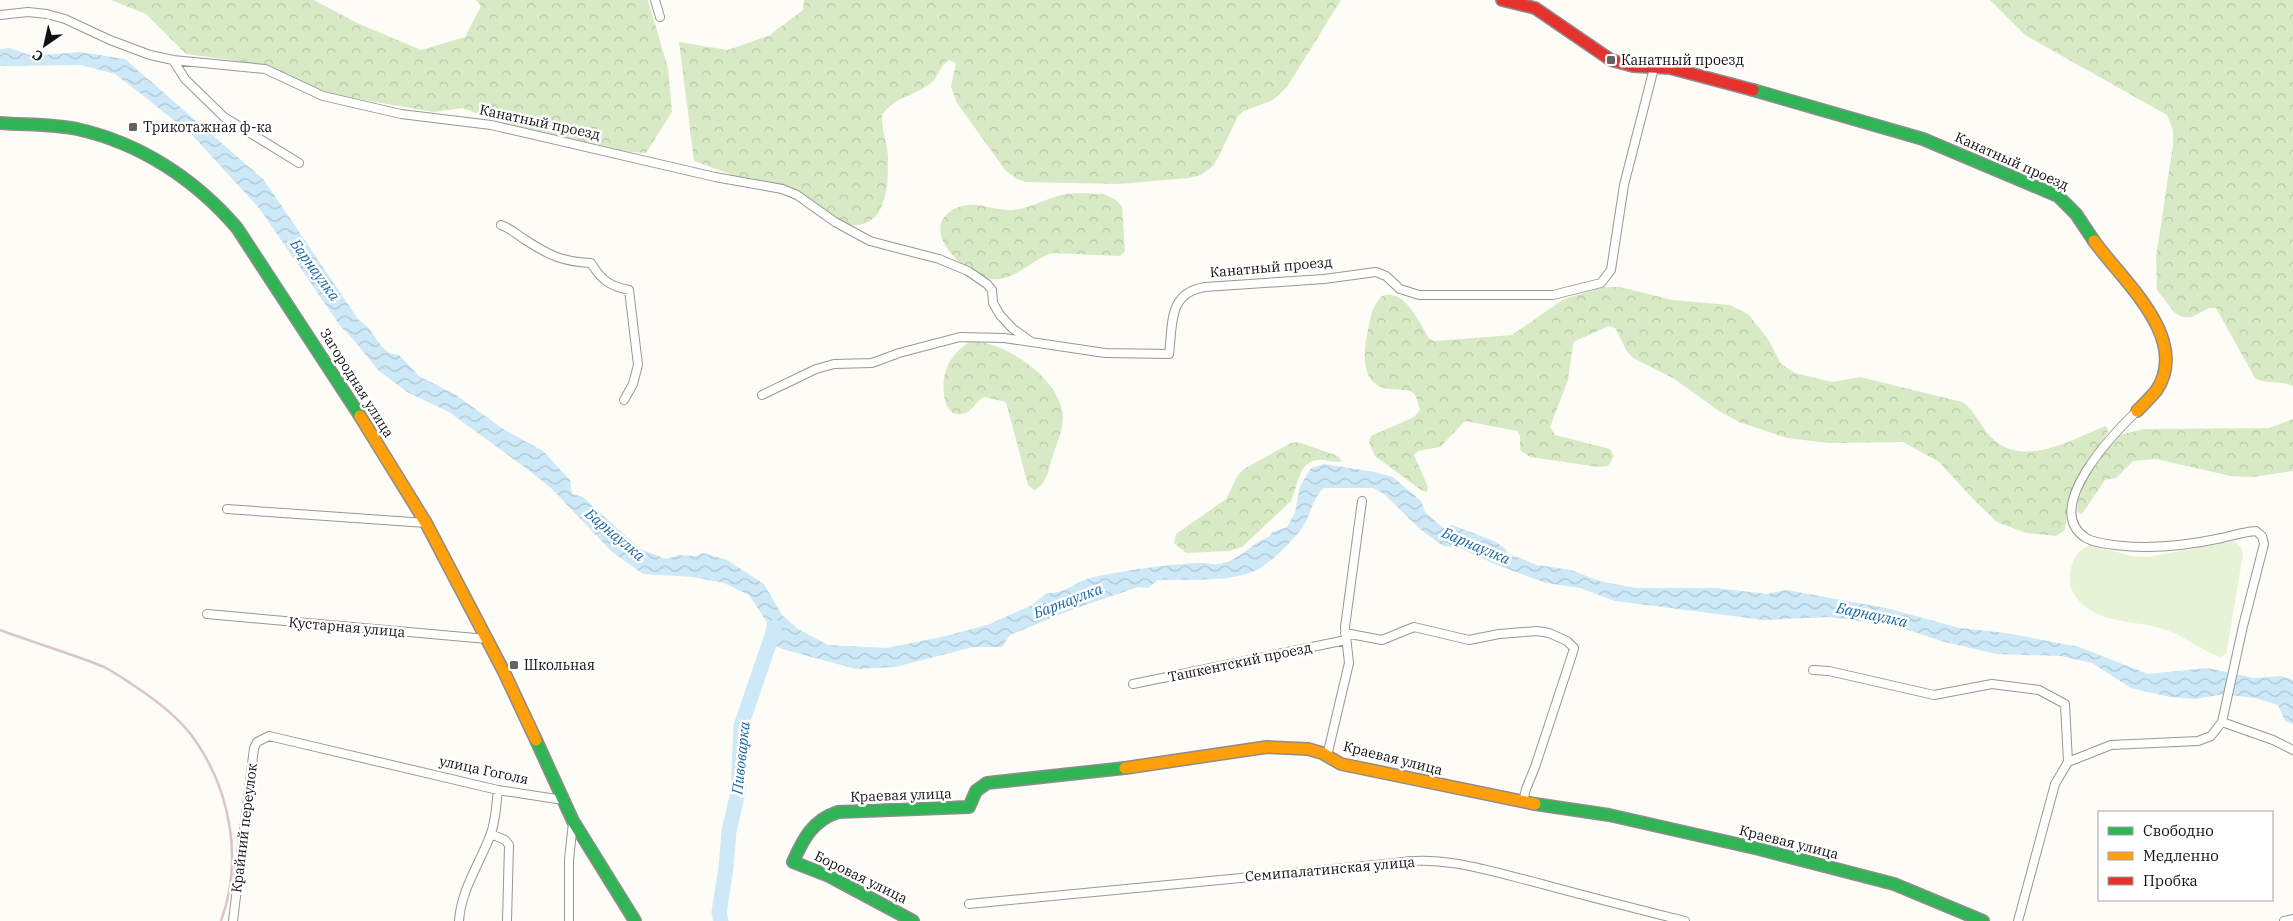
<svg xmlns="http://www.w3.org/2000/svg" width="2293" height="921" viewBox="0 0 2293 921" font-family="'IBM Plex Serif',serif">
	<defs>
		<pattern id="forest-crowns" width="20" height="18" patternUnits="userSpaceOnUse" patternTransform="scale(1.25)"><rect width="20" height="18" fill="#d8eac5"/><path d="M2 6a3 3 0 1 1 6 0M12 15a3 3 0 1 1 6 0" fill="none" stroke="#b8c8a8"/></pattern>
		<pattern id="water-waves" width="16" height="10" patternUnits="userSpaceOnUse" patternTransform="scale(1.25)"><rect width="16" height="10" fill="#cde8f7"/><path d="M0 5q4-4 8 0t8 0" fill="none" stroke="#afc6d3"/></pattern>
	</defs>
	<rect width="100%" height="100%" fill="#fdfcf7"/>
	<!-- grass -->
	<path fill="#e7f3d7" d="M2234,541L2241,547L2243,554L2227,650V653L2221,657C2208,654 2184,637 2169,631C2133,617 2088,628 2070,586C2069,568 2073,551 2091,545L2132,556L2148,557Z"/>
	<!-- forest -->
	<path fill="url(#forest-crowns)" d="M111,0H314L357,23L421,50L465,37L481,6L476,0H648L668,68L672,112L646,153L629,152L495,121L463,108L434,112L323,93L265,65L186,54L146,14Z
		M804,0H1341L1287,87L1273,100L1244,111L1238,116L1218,158L1213,166L1201,175L1189,178L1119,184L1025,182L1017,179L1006,171L957,103L951,87L956,63L949,60C940,65 939,76 932,82C917,96 896,95 882,115C881,131 889,146 888,162C888,192 885,230 846,225L796,198L694,161L679,42L728,50L770,35L803,10Z
		M1990,0H2293V386C2281,380 2266,385 2255,378L2216,308H2209L2192,317H2182L2174,312L2157,290L2156,257L2173,145V130L2167,115L2025,35Z
		M1104,194L1116,200L1122,206L1125,251L1120,256L1053,253C1033,258 1013,283 990,279C966,275 916,230 954,209C975,198 995,212 1014,210C1030,208 1046,199 1061,195C1074,192 1090,194 1104,194Z
		M1604,287H1620L1672,300L1730,305L1748,314L1768,339L1781,364L1795,373L1832,382L1860,377L1962,402C1975,410 1980,426 1991,437C2021,469 2072,440 2105,426L2107,427L2108,432L2077,478L2070,494L2065,530L2056,536L2026,533L1997,522L1975,501L1939,462L1903,442L1829,443L1787,438L1739,422L1719,411L1673,378L1633,358L1626,350L1617,331L1615,328L1609,326L1575,341L1573,344L1568,380L1550,427L1555,435L1610,449L1614,456L1608,466L1599,467L1530,457L1520,450V436L1517,431L1465,421L1440,447L1418,451L1414,455L1428,487L1427,492L1421,490L1375,456L1369,442L1371,436L1414,417L1420,410C1418,404 1417,395 1412,392C1406,389 1396,390 1389,389C1361,385 1363,355 1367,335C1370,320 1371,307 1382,296C1405,288 1419,323 1429,338L1434,341L1512,335L1564,299Z
		M971,341C1005,341 1062,380 1063,417C1063,430 1056,446 1052,458C1049,470 1046,485 1034,490L1028,485L1006,402L984,397C976,401 972,412 963,414C942,419 941,383 946,370C950,358 960,347 971,341Z
		M2293,419V471L2253,477L2231,476L2156,459L2133,461L2116,478L2105,480L2082,514L2077,512L2078,501L2089,472L2116,437L2123,434L2145,429L2269,428Z
		M1298,442L1338,456L1342,461C1334,464 1326,459 1318,460C1298,461 1298,487 1291,501L1242,547L1229,551L1186,553L1174,543L1176,534L1226,499L1238,475L1244,469L1291,443Z"/>
	<!-- water -->
	<path fill="url(#water-waves)" d="M10,48L32,56L80,52L125,59L264,180L358,319C362,322 367,326 370,330C378,340 384,355 399,355L419,376L456,395L503,429L543,451L570,480L572,494L583,497L640,549L666,559L679,555L696,556L703,553L727,560L764,584L782,615L798,629L828,645L887,648L946,636L990,624L1032,605L1047,593C1063,595 1078,580 1094,577C1127,570 1162,565 1196,563C1204,562 1212,565 1219,564C1240,561 1250,543 1269,537L1271,533L1287,527L1295,513L1300,486L1311,468L1324,464L1375,472L1393,477L1421,501L1425,512L1443,528L1452,525L1494,541L1506,549L1507,553L1537,565L1571,570L1599,581L1636,588H1716L1767,594L1786,590L1886,608L1960,628L2006,633L2079,647L2148,674L2207,668L2254,678L2282,676L2293,680V724L2285,721L2278,705L2255,698L2223,694L2196,699L2170,697L2131,688L2092,663L2061,656L1996,654L1941,641L1897,626L1829,617L1764,620L1615,601L1580,588L1546,583L1497,565L1460,548L1443,546L1420,529L1384,494L1373,488H1324C1312,497 1311,516 1302,528C1291,542 1276,558 1260,568C1236,583 1187,579 1158,580L1148,588L1138,587L1071,610L1010,635L1002,647H973L895,667L856,669L782,649L765,639L767,622L749,595L724,583L693,577L643,574L611,551L552,489L527,469L449,412L407,392L378,370L353,339L341,327L259,208L192,135L145,97L115,74L82,65L0,66V49Z"/>
	<g fill="none" stroke-linecap="round" stroke-linejoin="round">
		<!-- river -->
		<path stroke="#cde8f7" stroke-width="15" d="M721,921L719,912L726,868L729,831L738,792L741,726L775,627"/>
		<!-- street casing -->
		<g stroke="#979795" stroke-width="10">
			<path id="street" d="M655,0L660,17
				M0,15L28,12L47,14L65,19L110,40L150,55L173,60L265,69L323,96L401,114L491,125L715,177L782,189L797,195L835,222L870,241L939,259L968,271L987,284L992,290L993,303L1000,315L1012,328L1030,341
				M173,60L185,79L224,117L299,163
				M501,225C510,228 516,234 524,239C548,255 563,262 591,263C602,281 610,286 629,290L638,365L633,384L624,400
				M762,395L816,369L834,364L872,363L899,353L960,337L1004,338L1105,353L1169,354C1173,323 1168,293 1205,287L1324,279L1376,272L1386,276L1400,289L1419,295H1553L1601,283L1611,270L1624,185L1654,68
				M227,509L426,523
				M207,614L487,639
				M1345,633L1382,640L1414,627L1469,640L1499,634L1537,631L1549,633L1567,641L1574,648L1572,655L1535,767L1526,789L1523,802
				M1813,670L1829,671L1934,695L1992,684L2039,690L2065,704L2068,762
				M1133,684L1346,640
				M2222,722L2273,740L2293,750
				M1327,756L1349,663L1345,627L1362,501
				M491,834L505,840L509,845L507,921
				M969,904L1396,863C1442,854 1497,873 1542,884C1589,897 1637,909 1685,921
				M233,921L254,748L257,742L269,736L498,790L563,800
				M459,921C461,890 479,865 490,836C496,822 496,805 498,790
				M569,921V860L573,822
				M2018,921L2055,784L2068,762L2111,745L2198,741L2211,736L2222,722L2243,626L2264,544L2262,536L2256,531C2244,532 2233,535 2222,538C2198,543 2171,547 2146,547C2132,547 2098,545 2086,538C2040,509 2115,432 2137,411
				M2284,921L2293,919"/>
		</g>
		<!-- fast casing -->
		<g stroke="#8e8d8b" stroke-width="14">
			<path id="fast" d="M1753,90L1923,139L2058,196L2076,214L2094,241
				M0,123C25,125 52,124 77,129C140,143 195,179 237,228L360,416
				M536,740L573,821L635,921
				M1535,804L1609,815L1759,849L1894,884L1983,921
				M913,921L829,876L793,862C803,839 813,820 838,812L969,807L976,791L987,783L1125,768"/>
		</g>
		<!-- slow casing -->
		<g stroke="#8e8d8b" stroke-width="14">
			<path id="slow" d="M2094,241C2121,279 2192,339 2156,391C2150,398 2143,405 2137,411
				M360,416L426,523L504,672L536,740
				M1125,768L1267,747L1308,749L1322,753L1341,764L1535,804"/>
		</g>
		<!-- jam casing -->
		<g stroke="#8e8d8b" stroke-width="14">
			<path id="jam" d="M1502,0L1535,8L1611,60L1633,66L1670,68L1753,90"/>
		</g>
		<!-- street -->
		<use href="#street" stroke="#fffffe" stroke-width="8"/>
		<!-- fast -->
		<use href="#fast" stroke="#30b455" stroke-width="11"/>
		<!-- slow -->
		<use href="#slow" stroke="#ff9f0a" stroke-width="11"/>
		<!-- jam -->
		<use href="#jam" stroke="#e5322d" stroke-width="11"/>
		<!-- rail -->
		<path stroke="#d9c6c7" stroke-width="2.5" d="M0,630C34,643 70,653 104,667C114,672 124,679 133,685C156,700 180,718 195,740C231,792 243,861 221,921"/>
	</g>
	<!-- markers -->
	<g fill="#646362" stroke="#fff" stroke-width="2">
		<rect x="1606" y="55" width="10" height="10" rx="2.5"/>
		<rect x="128" y="122" width="10" height="10" rx="2.5"/>
		<rect x="509" y="660" width="10" height="10" rx="2.5"/>
	</g>
	<g text-anchor="middle" stroke-width="5" stroke-linejoin="round" paint-order="stroke">
		<!-- poi labels -->
		<g font-size="14" fill="#111" stroke="#fff" text-anchor="start">
			<text x="1621" y="65">Канатный проезд</text>
			<text x="143" y="132">Трикотажная ф-ка</text>
			<text x="524" y="670">Школьная</text>
		</g>
		<!-- street labels -->
		<g font-size="14" fill="#111" stroke="#fff">
			<text transform="translate(540 122) rotate(12)" y="5">Канатный проезд</text>
			<text transform="translate(2012 161) rotate(24)" y="5">Канатный проезд</text>
			<text transform="translate(1271 267) rotate(-5)" y="5">Канатный проезд</text>
			<text transform="translate(357 383) rotate(58)" y="5">Загородная улица</text>
			<text transform="translate(347 627) rotate(5)" y="5">Кустарная улица</text>
			<text transform="translate(1240 662) rotate(-12)" y="5">Ташкентский проезд</text>
			<text transform="translate(1393 758) rotate(14)" y="5">Краевая улица</text>
			<text transform="translate(484 770) rotate(12)" y="5">улица Гоголя</text>
			<text transform="translate(901 795) rotate(-2)" y="5">Краевая улица</text>
			<text transform="translate(244 828) rotate(-83)" y="5">Крайний переулок</text>
			<text transform="translate(1789 842) rotate(14)" y="5">Краевая улица</text>
			<text transform="translate(1330 869) rotate(-5)" y="5">Семипалатинская улица</text>
			<text transform="translate(861 877) rotate(26)" y="5">Боровая улица</text>
		</g>
		<!-- water labels -->
		<g font-size="15" font-style="italic" fill="#1768a6" stroke="#fff">
			<text transform="translate(315 270) rotate(54)" y="5">Барнаулка</text>
			<text transform="translate(615 535) rotate(40)" y="5">Барнаулка</text>
			<text transform="translate(1476 546) rotate(23)" y="5">Барнаулка</text>
			<text transform="translate(1068 601) rotate(-21)" y="5">Барнаулка</text>
			<text transform="translate(1872 615) rotate(12)" y="5">Барнаулка</text>
			<text transform="translate(741 758) rotate(-84)" y="5">Пивоварка</text>
		</g>
	</g>
	<!-- legend -->
	<rect x="2098" y="811" width="175" height="90" fill="#ffffff" stroke="#a0a0a0"/>
	<rect x="2108" y="827" width="25" height="8" fill="#30b455" stroke="#a0a0a0"/>
	<text x="2143" y="836" font-size="15" fill="#111111">Свободно</text>
	<rect x="2108" y="852" width="25" height="8" fill="#ff9f0a" stroke="#a0a0a0"/>
	<text x="2143" y="861" font-size="15" fill="#111111">Медленно</text>
	<rect x="2108" y="877" width="25" height="8" fill="#e5322d" stroke="#a0a0a0"/>
	<text x="2143" y="886" font-size="15" fill="#111111">Пробка</text>
	<!-- north arrow -->
	<g transform="translate(45 45) rotate(214)" stroke="#ffffff" stroke-width="4" paint-order="stroke">
	<path d="M0-4L9 19L0 12L-9 19Z" fill="#111111"/>
	<text y="-8" font-size="14" font-weight="bold" text-anchor="middle" fill="#111111">С</text>
	</g>
</svg>
